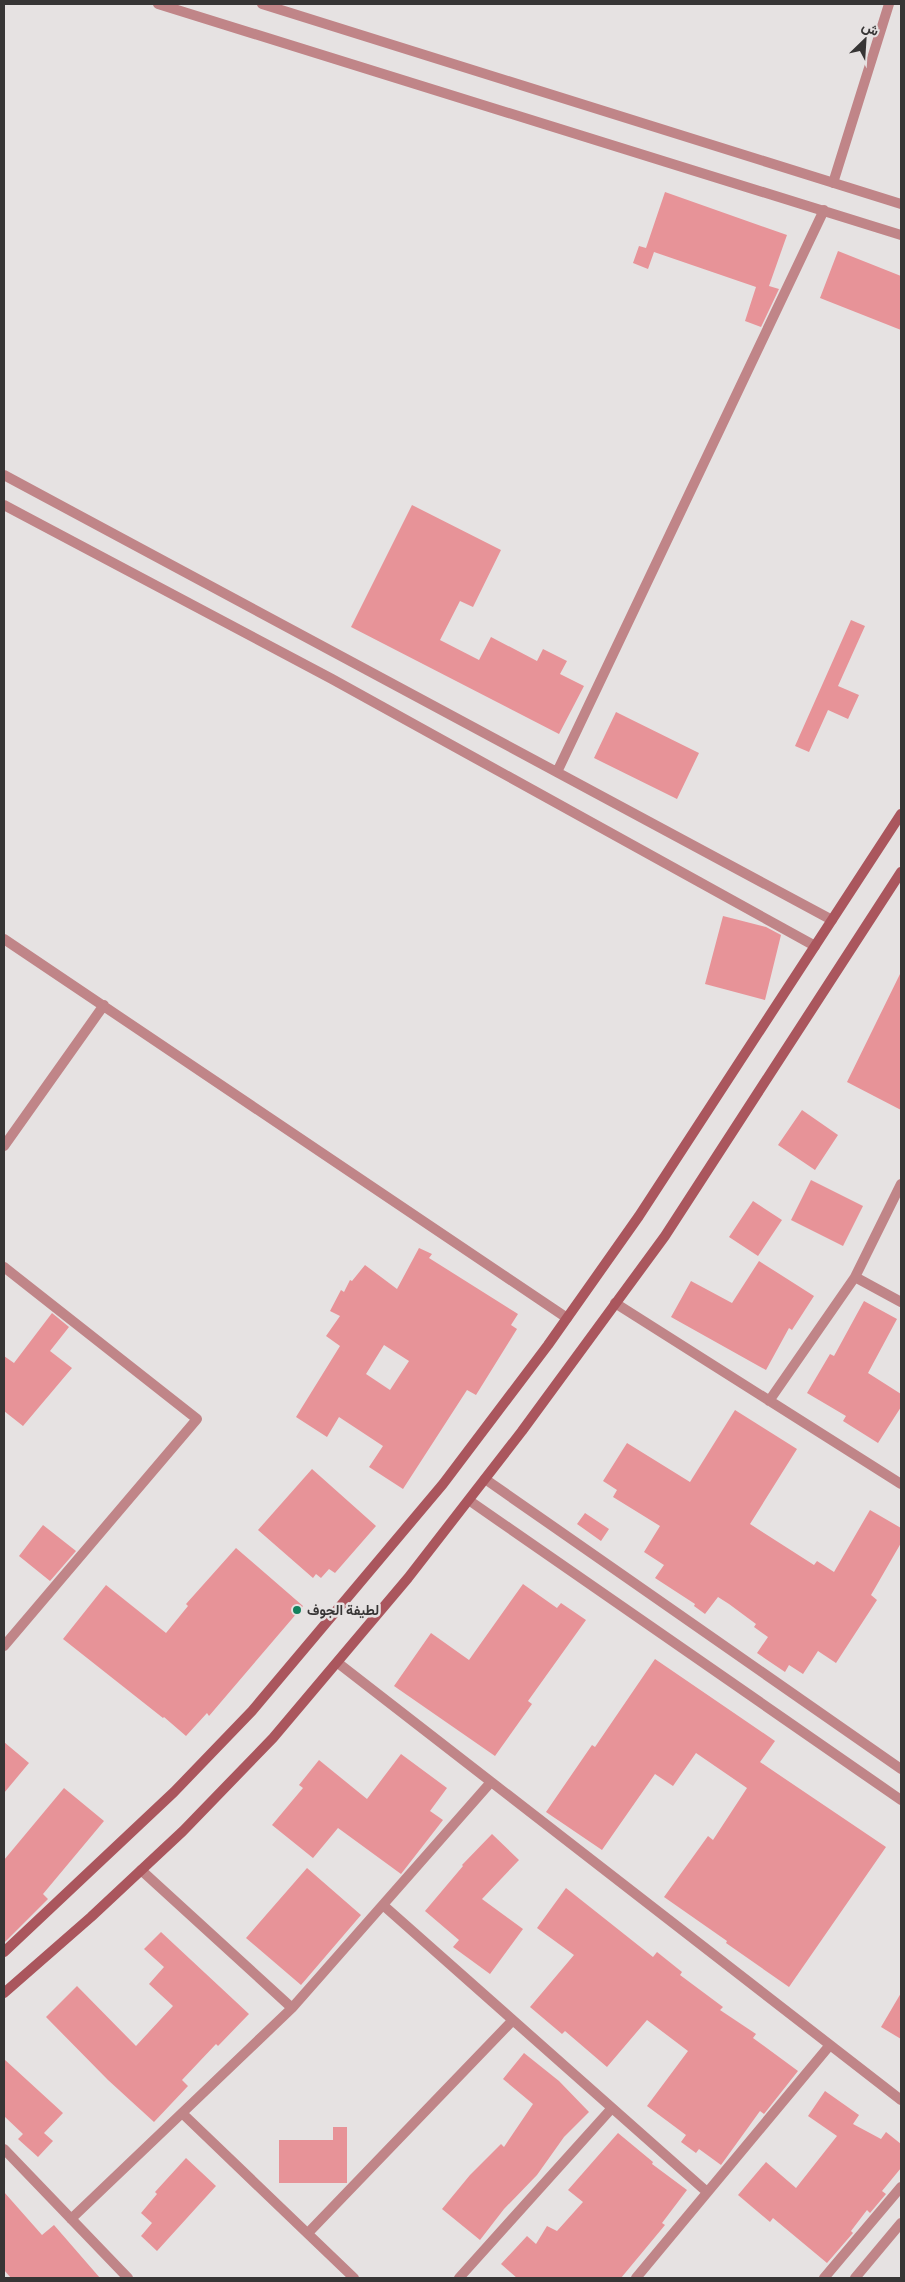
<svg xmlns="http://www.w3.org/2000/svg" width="905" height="2282" viewBox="0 0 905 2282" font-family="'Fira Sans Condensed',Vazirmatn,sans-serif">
	<rect width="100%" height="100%" fill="#e6e2e2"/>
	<!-- building -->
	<path fill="#e79398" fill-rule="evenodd" d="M665,192L787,235L769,286L779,289L761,327L745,321L756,287L654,252L648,269L633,263L639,246L646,248Z
		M838,251L901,276V330L820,298Z
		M412,505L501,550L473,607L460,601L440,640L479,660L491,637L537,661L543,649L567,661L560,674L584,686L559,734L351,627Z
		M851,620L865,626L838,686L859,695L848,719L828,710L809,752L795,746Z
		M616,712L699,753L677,799L594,758Z
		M723,916L766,927L781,935L765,1000L705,984Z
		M901,972V1110L847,1082Z
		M802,1110L838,1135L815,1170L778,1145Z
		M811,1180L863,1206L843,1246L791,1220Z
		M753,1201L782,1220L758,1256L729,1237Z
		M419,1248L432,1254L429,1258L518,1314L511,1325L517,1329L476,1395L467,1390L403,1489L369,1467L383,1446L339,1417L327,1437L296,1417L340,1346L326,1336L340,1316L330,1311L341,1290L344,1292L350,1280L352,1281L365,1265L397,1289ZM384,1345L409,1361L390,1390L366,1374Z
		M759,1261L814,1296L792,1330L789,1328L766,1370L671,1317L691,1281L732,1303Z
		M864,1301L897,1319L868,1373L901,1394V1407L878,1443L843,1421L846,1416L807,1393L830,1354L834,1356Z
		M52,1313L69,1327L50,1351L72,1368L23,1426L4,1411V1356L14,1363Z
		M735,1410L797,1449L750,1524L814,1565L817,1561L834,1572L870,1510L901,1528V1543L871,1595L877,1600L836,1663L818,1651L803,1674L789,1665L785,1672L757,1653L768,1637L754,1627L756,1624L729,1604L718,1597L705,1614L694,1606L695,1604L655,1578L664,1565L644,1552L660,1526L613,1497L617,1490L603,1481L627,1443L690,1482Z
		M312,1469L376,1526L335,1573L329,1569L321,1578L316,1574L313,1578L258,1530Z
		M585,1513L609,1529L601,1541L577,1524Z
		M43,1525L76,1551L50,1581L19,1556Z
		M236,1548L303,1606L209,1716L207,1713L186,1736L164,1717L163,1718L63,1639L106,1585L166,1633L188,1606L186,1604Z
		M523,1584L557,1608L561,1603L586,1620L528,1701L532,1704L495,1756L394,1686L431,1633L469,1660Z
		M655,1659L775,1741L760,1762L886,1847L789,1987L726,1943L727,1941L664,1897L708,1836L713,1840L747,1788L696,1753L673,1786L655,1774L602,1850L546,1812L592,1745L595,1747Z
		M4,1742L29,1763L4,1793Z
		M401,1754L447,1788L430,1811L443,1820L401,1874L338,1828L313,1858L272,1825L303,1788L299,1785L319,1760L367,1799Z
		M64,1788L104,1821L43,1894L48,1899L4,1943V1860Z
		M492,1834L519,1860L482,1899L523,1929L490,1974L453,1947L459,1940L425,1911L463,1866L462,1865Z
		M307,1868L361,1915L301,1985L246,1938Z
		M566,1888L653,1957L657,1952L682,1972L680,1975L723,2007L720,2010L756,2034L753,2038L798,2071L764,2114L760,2111L721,2165L699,2149L696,2153L681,2142L686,2135L647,2106L688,2051L647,2020L607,2067L565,2031L562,2034L530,2007L574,1955L537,1928Z
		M161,1932L249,2014L218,2046L216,2044L182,2080L188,2086L154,2122L108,2080L46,2017L77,1986L136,2046L173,2006L149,1984L164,1967L144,1949Z
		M901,1993V2039L881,2027Z
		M524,2053L559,2081L589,2112L564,2137L537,2175L504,2209L480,2240L442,2209L470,2175L501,2144L504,2147L533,2104L503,2079Z
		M4,2059L63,2113L44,2133L53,2141L38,2157L18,2139L23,2134L4,2116Z
		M825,2091L859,2115L853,2124L881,2139L886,2132L901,2144V2168L882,2191L886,2194L870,2213L867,2210L851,2231L853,2233L827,2263L773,2218L770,2222L738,2195L766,2162L796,2188L837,2136L808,2116Z
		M333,2127H347V2183H279V2140H333Z
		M618,2133L653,2162L652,2164L687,2190L662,2223L665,2225L621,2278H517L501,2264L527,2236L536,2244L547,2226L557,2231L583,2202L568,2190Z
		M186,2158L216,2186L157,2251L141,2236L152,2223L141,2213L157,2194L155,2192Z
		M4,2192L42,2235L54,2225L100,2278H11L4,2270Z"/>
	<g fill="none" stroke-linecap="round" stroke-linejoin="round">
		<!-- street -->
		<path stroke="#c08588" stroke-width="10" d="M158,4L901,235
			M262,4L901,204
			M833,183L889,4
			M4,475L832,920
			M4,505L332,679L815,946
			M557,772L824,210
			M4,939L567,1318
			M4,1146L104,1005
			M4,1267L197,1419L4,1646
			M855,1277L901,1302
			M615,1303L901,1484
			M769,1401L855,1277L901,1184
			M485,1479L901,1769
			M470,1501L901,1800
			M338,1663L901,2100
			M141,1870L292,2008
			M383,1905L707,2192
			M182,2113L354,2278
			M4,2149L128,2278
			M71,2219L292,2008L491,1782
			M308,2233L513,2020
			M459,2278L612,2108
			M636,2278L830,2045
			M824,2278L901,2187
			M855,2278L901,2223"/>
		<!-- secondary -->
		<path stroke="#aa565d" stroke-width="10" d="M4,1952L174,1792L252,1711L443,1484L548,1345L639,1216L901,814
			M4,1993L91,1917L183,1831L273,1738L408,1578L522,1431L665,1236L901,872"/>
	</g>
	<!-- markers -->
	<circle fill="#14815d" stroke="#e6e2e2" stroke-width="2" cx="297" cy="1610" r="5"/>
	<g text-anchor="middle" stroke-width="5" stroke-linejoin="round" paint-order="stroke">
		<!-- poi labels -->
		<g font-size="14" font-weight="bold" fill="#373535" stroke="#e6e2e2" text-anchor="start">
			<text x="307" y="1615">لطيفة الجوف</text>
		</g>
	</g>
	<!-- border -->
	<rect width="905" height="2282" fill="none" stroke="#373535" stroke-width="10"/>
	<!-- north arrow -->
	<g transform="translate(865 40) rotate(25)" stroke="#e6e2e2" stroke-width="4" paint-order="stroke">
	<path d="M0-4L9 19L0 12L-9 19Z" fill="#373535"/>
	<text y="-8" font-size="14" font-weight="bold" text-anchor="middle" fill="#373535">ش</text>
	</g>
</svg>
